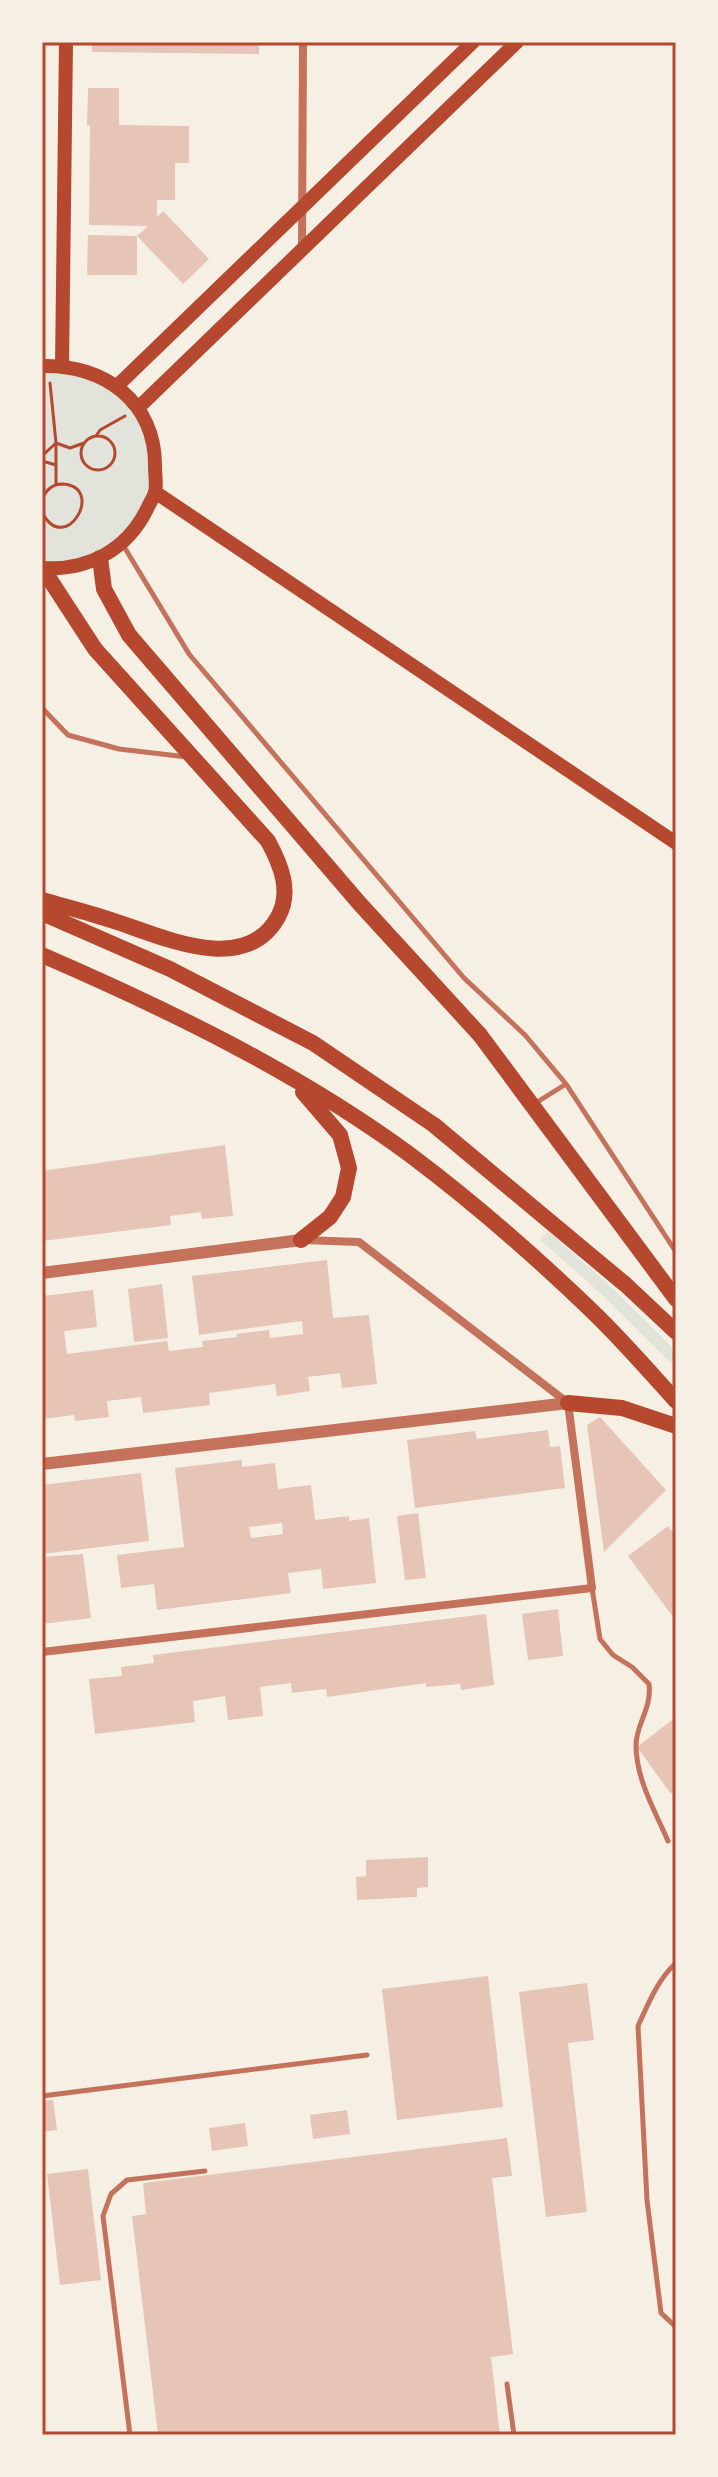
<svg xmlns="http://www.w3.org/2000/svg" width="718" height="2477" viewBox="0 0 718 2477" font-family="Jost,sans-serif">
	<rect width="100%" height="100%" fill="#f6efe4"/>
	<!-- green -->
	<path fill="#e2e4dc" d="M42,366L117,386L149,428L155,492L140,524L100,558L42,568Z
		M548,1231L610,1286L676,1351V1368L599,1292L540,1240Z"/>
	<!-- building -->
	<path fill="#e6c5b7" fill-rule="evenodd" d="M92,42H259V54L92,52Z
		M88,88H119V125L189,126V163H175V200H157V217L163,211L209,259L183,284L137,236L148,226L89,225L90,125H87Z
		M88,235L137,236V275H87Z
		M225,1145L233,1216L202,1219L201,1212L170,1216L171,1225L42,1241V1171Z
		M327,1260L333,1318L369,1315L377,1384L342,1388L340,1373L308,1377L310,1391L277,1396L275,1384L209,1393L210,1405L143,1413L141,1397L107,1401L109,1417L75,1421L74,1415L42,1419V1296L93,1290L97,1327L64,1331L67,1354L167,1341L169,1351L203,1347L202,1341L237,1337L236,1334L269,1330L270,1338L303,1334L302,1321L199,1335L192,1276Z
		M162,1284L168,1338L134,1342L128,1289Z
		M600,1417L666,1490L604,1552L587,1425Z
		M548,1430L550,1447L560,1446L565,1488L415,1508L407,1440L475,1431L477,1439Z
		M242,1460V1467L275,1463L278,1489L311,1485L315,1520L349,1516V1521L369,1518L376,1583L323,1589L321,1569L288,1573L291,1593L157,1610L154,1584L121,1588L117,1555L184,1547L175,1468ZM282,1523L283,1534L251,1538L249,1527Z
		M141,1473L149,1541L42,1554V1485Z
		M418,1513L426,1578L405,1580L397,1516Z
		M668,1526L676,1537V1621L628,1556Z
		M83,1554L91,1618L42,1624V1557Z
		M558,1609L563,1656L528,1660L522,1614Z
		M486,1614L494,1685L461,1690L460,1684L426,1687V1683L327,1697L326,1689L292,1693L291,1683L260,1687L263,1716L228,1720L225,1696L193,1701L195,1722L95,1734L89,1679L122,1676L121,1667L154,1663L153,1655Z
		M676,1717V1790L671,1794L637,1747Z
		M428,1857V1887L417,1888V1897L357,1900L356,1877L366,1876V1860Z
		M488,1976L503,2107L397,2120L382,1989Z
		M587,1983L594,2040L568,2043L587,2212L546,2217L519,1992Z
		M53,2100L57,2130L42,2132V2101Z
		M347,2110L350,2134L313,2139L310,2115Z
		M245,2123L248,2146L212,2151L209,2128Z
		M507,2138L512,2176L492,2178L513,2354L491,2357L500,2435H158L132,2216L146,2214L143,2183Z
		M88,2169L101,2280L60,2285L47,2174Z"/>
	<g fill="none" stroke-linecap="round" stroke-linejoin="round">
		<!-- path -->
		<path stroke="#b5482f" stroke-width="3" d="M81 453a17 17 0 1 1 34 0a17 17 0 1 1-34 0Z
			M96,436L100,430L125,416
			M42,456L56,443L50,383
			M42,461L56,465V485
			M56,465V443L70,448L84,443
			M42,498C47,490 52,484 62,484C107,486 65,558 42,512"/>
		<!-- service -->
		<path stroke="#c5725c" stroke-width="5" d="M123,545L189,654L464,978L525,1035L566,1084
			M42,708L68,735L119,749L187,757
			M534,1104L566,1084L676,1252
			M592,1588L600,1639L613,1655L632,1667L649,1684C652,1709 636,1724 636,1745C636,1779 655,1811 668,1841
			M676,1963C658,1979 648,2004 638,2026L647,2200L661,2313L676,2327
			M42,2096L367,2055
			M507,2384L514,2435
			M130,2435L103,2216L111,2194L127,2180L205,2171"/>
		<!-- minor -->
		<path stroke="#c5725c" stroke-width="8" d="M302,249L303,42
			M42,1652L592,1588L568,1403L359,1242L303,1240"/>
		<!-- tertiary -->
		<path stroke="#c5725c" stroke-width="12" d="M42,1273L301,1240
			M42,1464L568,1403"/>
		<!-- secondary -->
		<path stroke="#b5482f" stroke-width="14" d="M42,366C104,364 156,402 155,467C155,475 157,485 155,492C154,497 149,504 147,509C127,550 88,571 42,568
			M62,366L66,42
			M117,386L473,42
			M138,408L517,42
			M155,492L676,843"/>
		<!-- trunk -->
		<path stroke="#b5482f" stroke-width="16" d="M100,558L104,589L129,635L360,904L480,1035L676,1299
			M42,900C66,907 90,913 114,921C161,936 245,977 278,917C292,892 281,865 268,841L95,649L43,569
			M42,913L170,969L313,1043L434,1125L626,1285L676,1332
			M42,955C169,1010 297,1072 409,1154C473,1202 536,1257 593,1312C622,1340 649,1371 676,1401
			M301,1240L330,1217L343,1197L349,1168L340,1135L303,1092
			M568,1403L622,1408L676,1426"/>
	</g>
	<!-- border -->
	<rect width="718" height="2477" fill="none" stroke="#f6efe4" stroke-width="88"/>
	<rect x="44" y="44" width="630" height="2389" fill="none" stroke="#b5482f" stroke-width="3"/>
</svg>
